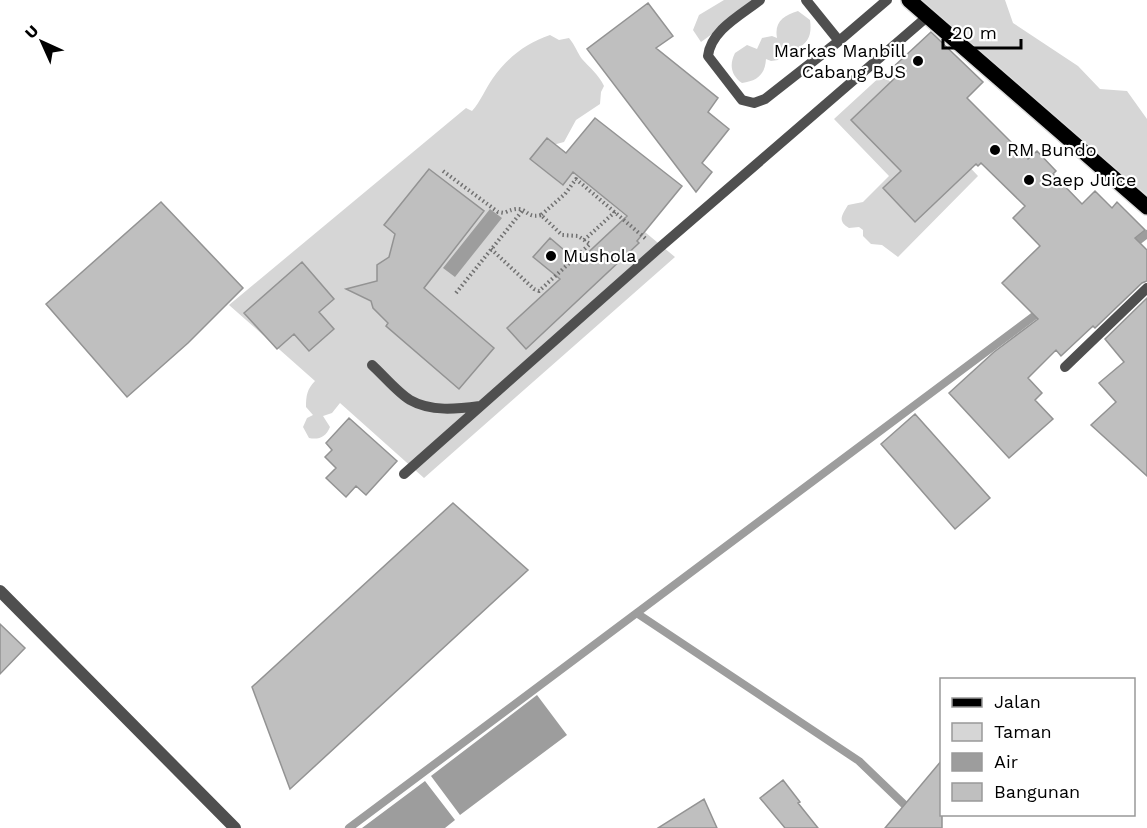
<svg xmlns="http://www.w3.org/2000/svg" width="1147" height="828" viewBox="0 0 1147 828" font-family="'Work Sans',sans-serif">
	<rect width="100%" height="100%" fill="#fff"/>
	<!-- green -->
	<path fill="#d6d6d6" d="M724,0H759L701,42L693,30L699,15Z
		M909,0H1005L1013,23L1078,66L1100,89L1127,91L1147,119V195Z
		M798,11L810,20C812,34 809,42 797,49L784,46L778,60L771,61L766,59C765,75 757,81 742,83C731,75 729,65 735,53L747,45L757,49L762,38L772,36L777,38C774,22 784,15 798,11Z
		M550,35L559,40L569,38C575,45 577,52 582,59C590,68 599,75 604,86L601,92L600,104L576,120L564,142L549,146L539,166L562,185L573,172L610,198V203L675,257L424,478L340,403L332,413L323,416L330,427C326,437 319,440 309,438L303,427L307,418L313,415L306,407C306,396 307,389 315,381L229,305L466,108L472,111C481,101 485,89 493,78C507,58 526,43 550,35Z
		M883,74L978,176L898,257L882,245L871,244L863,236V230L859,227L849,228C837,221 842,215 848,205L863,202L889,176L834,119Z"/>
	<!-- water -->
	<path fill="#9d9d9d" d="M490,209L502,218L455,277L443,268Z
		M537,695L567,735L460,815L431,776Z
		M425,781L455,820L445,828H362Z"/>
	<g fill="none" stroke-linecap="round" stroke-linejoin="round">
		<!-- stream -->
		<path stroke="#9d9d9d" stroke-width="8" d="M1130,247L1147,234
			M638,614L859,761L911,811
			M349,828L1042,310"/>
	</g>
	<!-- building -->
	<path fill="#bfbfbf" stroke="#939393" stroke-width="1.5" d="M648,3L673,36L656,48L718,98L708,112L729,129L702,163L712,172L696,192L587,49Z
		M931,32L983,82L967,98L1028,159L1037,151L1056,171L1053,174L1082,204L1095,191L1112,208L1117,202L1145,230L1135,238L1147,250V281L1142,283L1095,328L1093,326L1061,356L1056,350L1028,378L1042,393L1035,400L1053,419L1009,458L949,393L994,352L1038,319L1002,283L1040,246L1013,218L1025,206L981,163L978,166L976,164L915,222L883,188L901,171L851,120L896,77L890,70Z
		M595,118L682,186L637,241L639,243L526,349L507,328L560,279L533,257L550,238L578,262L627,216L573,172L563,185L530,159L547,138L566,153Z
		M429,169L484,211L424,288L494,348L459,389L386,326L388,323L373,308L371,301L346,289L377,281V265L389,257L395,234L384,225Z
		M161,202L243,288L188,343L127,397L46,304Z
		M302,262L334,299L319,312L334,329L309,351L294,334L277,349L244,313Z
		M1147,298V476L1091,425L1116,402L1099,383L1124,362L1105,339Z
		M915,414L990,498L955,529L881,444Z
		M349,418L397,461L366,495L356,486L346,497L326,478L336,468L325,457L332,450L326,443Z
		M453,503L528,570L290,789L252,687Z
		M0,624L25,648L0,674Z
		M942,760V828H885Z
		M783,780L800,802L798,803L818,828H785L760,798Z
		M704,799L717,828H658Z"/>
	<g fill="none" stroke-linecap="round" stroke-linejoin="round">
		<!-- primary casing -->
		<g stroke="#dbdbdb" stroke-width="18">
			<path id="primary" d="M909,0L1147,207"/>
		</g>
		<!-- path -->
		<path stroke="#717171" stroke-width="4" stroke-dasharray="1.5 3" stroke-linecap="butt" d="M443,171L498,212L504,213C529,201 523,220 541,215
			M584,240L616,211
			M491,249L534,289L539,291L590,244L578,236L562,235L541,215L565,194L576,179L646,239
			M456,293L523,210"/>
		<!-- lane -->
		<path stroke="#4f4f4f" stroke-width="10" d="M760,0C741,15 711,30 708,56L742,100L754,103L765,99L839,41L887,0
			M806,0L839,41
			M372,365C383,375 398,393 410,400C431,412 457,409 480,406
			M1065,367L1147,288
			M404,474L658,249L928,16"/>
		<!-- street -->
		<path stroke="#4f4f4f" stroke-width="12" d="M0,591L235,828"/>
		<!-- primary -->
		<use href="#primary" stroke="#000" stroke-width="15"/>
	</g>
	<!-- markers -->
	<g fill="#000" stroke="#fff" stroke-width="2">
		<circle cx="918" cy="61" r="6"/>
		<circle cx="995" cy="150" r="6"/>
		<circle cx="1029" cy="180" r="6"/>
		<circle cx="551" cy="256" r="6"/>
	</g>
	<g text-anchor="middle" stroke-width="4.5" stroke-linejoin="round" paint-order="stroke">
		<!-- poi labels -->
		<g font-size="18" fill="#000" stroke="#fff" text-anchor="start">
			<text x="906" y="57" text-anchor="end">Markas Manbill<tspan x="906" dy="21">Cabang BJS</tspan></text>
			<text x="1007" y="156">RM Bundo</text>
			<text x="1041" y="186">Saep Juice</text>
			<text x="563" y="262">Mushola</text>
		</g>
	</g>
	<!-- legend -->
	<rect x="940" y="678" width="195" height="138" fill="#ffffff" stroke="#999999" stroke-width="1.5"/>
	<rect x="952" y="698" width="30" height="9" fill="#000000" stroke="#999999" stroke-width="1.5"/>
	<text x="994" y="708" font-size="18" fill="#000000">Jalan</text>
	<rect x="952" y="723" width="30" height="18" fill="#d6d6d6" stroke="#999999" stroke-width="1.5"/>
	<text x="994" y="738" font-size="18" fill="#000000">Taman</text>
	<rect x="952" y="753" width="30" height="18" fill="#9d9d9d" stroke="#999999" stroke-width="1.5"/>
	<text x="994" y="768" font-size="18" fill="#000000">Air</text>
	<rect x="952" y="783" width="30" height="18" fill="#bfbfbf" stroke="#999999" stroke-width="1.5"/>
	<text x="994" y="798" font-size="18" fill="#000000">Bangunan</text>
	<!-- north arrow -->
	<g transform="translate(42 42) rotate(315)" stroke="#ffffff" stroke-width="4.5" paint-order="stroke">
	<path d="M0-4.5L10 22L0 15L-10 22Z" fill="#000000"/>
	<text y="-9" font-size="16" font-weight="bold" text-anchor="middle" fill="#000000">U</text>
	</g>
	<!-- scale -->
	<path d="M943 39v9h78v-9" fill="none" stroke="#000000" stroke-width="3"/>
	<text x="952" y="39" font-size="18" fill="#000000" stroke="#ffffff" stroke-width="4.5" paint-order="stroke">20 m</text>
</svg>
